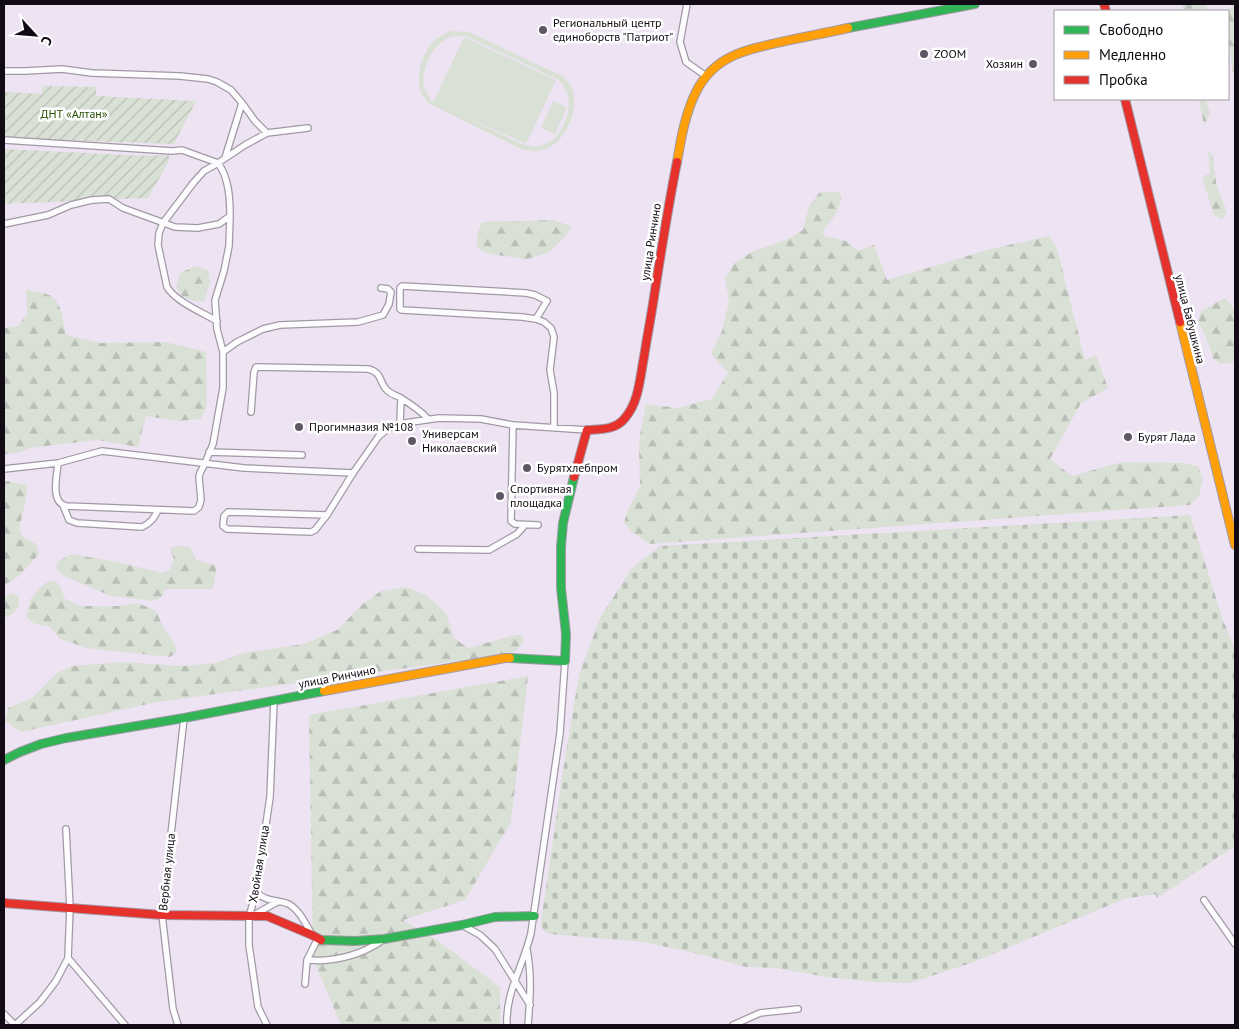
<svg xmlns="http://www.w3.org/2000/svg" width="1239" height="1029" viewBox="0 0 1239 1029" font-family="'PT Sans',sans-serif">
	<defs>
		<pattern id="forest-firs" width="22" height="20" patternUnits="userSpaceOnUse" patternTransform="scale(1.25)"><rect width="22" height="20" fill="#d9e0d5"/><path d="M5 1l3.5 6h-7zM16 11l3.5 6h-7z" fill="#b9bfb6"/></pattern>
		<pattern id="cemetery-stones" width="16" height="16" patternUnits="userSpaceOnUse" patternTransform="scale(1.25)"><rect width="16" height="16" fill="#d9e0d5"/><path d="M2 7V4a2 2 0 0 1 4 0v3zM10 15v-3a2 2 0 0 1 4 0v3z" fill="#b9bfb6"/></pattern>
		<pattern id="garden-furrows" width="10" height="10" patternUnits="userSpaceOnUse" patternTransform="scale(1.25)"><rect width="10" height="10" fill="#d9e0d5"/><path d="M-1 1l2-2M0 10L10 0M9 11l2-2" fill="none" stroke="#b9bfb6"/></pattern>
	</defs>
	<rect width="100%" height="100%" fill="#eee3f3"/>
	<!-- green -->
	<path fill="#d9e0d5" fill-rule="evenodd" d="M450,31L469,32L564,77C568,83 573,87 574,94C577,114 564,145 543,150C537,152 530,151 523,150L428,103C426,100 422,96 421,93C415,78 422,53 433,42C438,37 444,34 450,31ZM457,36H466L559,80C563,85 567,90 568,96C572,115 560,141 540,146C534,148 528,145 521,144L456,112L526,144L556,80L464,37L434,101L431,100C429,96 425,91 424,86C421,70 431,47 446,39C449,37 454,36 457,36Z
		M553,101L567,107L555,134L541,128Z"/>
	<!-- forest -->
	<path fill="url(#forest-firs)" d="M1187,4H1207V11H1183L1182,6Z
		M1233,4H1235V88L1228,34V14Z
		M1199,99H1206L1210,113L1204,125Z
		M1208,149L1213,157L1216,183L1227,212L1222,219L1214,215L1202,177L1210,173Z
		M820,192H839L842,198L835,216L823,230L824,236L846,241L858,251L874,245L887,280L991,249L1049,236L1057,248L1085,360L1096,355L1108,388L1081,403L1050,459L1072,476L1122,462L1183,463L1198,466L1203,480L1199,496L1190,505L649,544L632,532L624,523L627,512L640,486L639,449L640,435L646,404L677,408L712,399L728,373L711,354L722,331L729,301L725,279L734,263L754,251L788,239L803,230L809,206Z
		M553,220L571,226L565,237L548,253L527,259L497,255L484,252L477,247V235L482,222Z
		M195,266L208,270L210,282L204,302L193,301L182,296L176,288L180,273Z
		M26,290C32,291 39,292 46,294C63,299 62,320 66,335L102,343L166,342L206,352L207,406L201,419L178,421L146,416L138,447L97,440L30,448L17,453L4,454V328L18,326L27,314Z
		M1225,298L1235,310V359L1232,363L1220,364L1213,358L1207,340L1198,321L1201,311Z
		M8,481L27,485L26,500L19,528L22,536L36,544L39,554L19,576L4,585V482Z
		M177,546L190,547L196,560L217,566L213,589H165L162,597L153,601L111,596L64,576L56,568L58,561L72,554L121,563L163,573L170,570L174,559L170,548Z
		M55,581L60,586L65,599L80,606H120L138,603L156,611L164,629L174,643L177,652L170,657L86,648L59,638L49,626L35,624L26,617L31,598L45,583Z
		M406,587L426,595L446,613L454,638L468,648L511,636L522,634L523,642L516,651L495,656L157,702L21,732L5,721L8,708L32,698L57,673L72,666L124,662L182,666L216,663L243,653L304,644L339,629L359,607L381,591Z
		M13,593L19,598L18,608L9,617H4V597Z
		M528,676L511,822L465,900L403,920L438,941L500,987V1025H341L313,958L309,715Z"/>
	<!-- cemetery -->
	<path fill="url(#cemetery-stones)" d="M1190,515L1223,620L1235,649V846L1157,898L1155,894L1124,899L974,962L910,983L870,982L826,977L776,968L746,967L703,955L644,942L550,934L543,930L541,922L563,771L579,675L600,618L632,568L660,546Z"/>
	<!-- garden -->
	<path fill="url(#garden-furrows)" d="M43,86L96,87V96L196,101L174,144L4,138V92L42,94Z
		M4,149L147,156L169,155V161L148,198L4,204Z"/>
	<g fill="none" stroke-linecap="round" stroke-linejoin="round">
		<!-- street casing -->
		<g stroke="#a199a5" stroke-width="8">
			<path id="street" d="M687,4L680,42L686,62L706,76
				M4,71H25L62,69L92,73L180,76L208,79L217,82L231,90L242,103L225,158
				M242,103L255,121L267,133
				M4,140L172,151L182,150L218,163L245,145L267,133L308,128
				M4,224L48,215L71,205L92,200L109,199L123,208L175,227L198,228L219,224L230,216C230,199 229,178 218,163L204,171L194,182L163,223L159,233L158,245L167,287C175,301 203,313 217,321
				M536,319L547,301L535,295L526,293L402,286L400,288V309L402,310L522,317L536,319L544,322L551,328L554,337L550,370L554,393V427
				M223,352L237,342L263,329L280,325L358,322L383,315L389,304L391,292L388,289L381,288
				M251,412L254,372L256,367L368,369C384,373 378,383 388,391C391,394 395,395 399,397C409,403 420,410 428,419
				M400,424L401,398
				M513,425L511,521L515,524L538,525
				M209,452L302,455
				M58,463C57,476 50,502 66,506L194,511L199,507L201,500L199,477L200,473L205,463L213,444L223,388V352L217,329L215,300L224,271L229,246L230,216
				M4,469L58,463L102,451L244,468L353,473
				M63,505L69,520L77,523L142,527C151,523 154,518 158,510
				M327,515L315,530L311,532L227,529L223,526L224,516L228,512L327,515L353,473L379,436L389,428L405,423L439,418L481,419L513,425L587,430
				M418,549L489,550L517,534L525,525
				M66,829L70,908L68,958L125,1025
				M256,892C265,901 275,900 286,903C298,907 306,924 312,935
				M1204,900L1235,944
				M254,915L277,902
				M462,925L480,935L495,949L530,1005
				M527,950C532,976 530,999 528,1025
				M307,960C313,960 321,961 327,960C347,958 368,951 384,939
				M305,984L307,960L318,938
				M4,1014L15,1025
				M15,1025L40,1002L56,981L68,958
				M178,1025L173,1009L162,915L184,718
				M267,1025L258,1007L249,945V917L256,892L270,797L274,701
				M507,1025C505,993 524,964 531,933L560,733L565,661
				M733,1025L760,1013L798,1009"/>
		</g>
		<!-- fast casing -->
		<g stroke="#a199a5" stroke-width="10">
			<path id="fast" d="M848,28L975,4
				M510,658L565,661L566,634L561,588V547L563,523L574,477
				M4,760L20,752L41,744L66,738L184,718L324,691
				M321,940L355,941L384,939L462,925L495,917L534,916"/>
		</g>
		<!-- slow casing -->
		<g stroke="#a199a5" stroke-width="10">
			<path id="slow" d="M677,162C681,139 685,114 696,92C714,56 745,50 781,42C803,37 826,33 848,28
				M1180,322L1235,545
				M324,691L505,658H510"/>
		</g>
		<!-- jam casing -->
		<g stroke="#a199a5" stroke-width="10">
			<path id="jam" d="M1104,4L1106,11
				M1125,99L1180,322
				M574,477L587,430C601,429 616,430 625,418C639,402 640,377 644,357C647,337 651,317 654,297C661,252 668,207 677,162
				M4,903L162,915L267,916L312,935L321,940"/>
		</g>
		<!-- street -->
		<use href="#street" stroke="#fcfbfd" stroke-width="5.5"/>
		<!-- fast -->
		<use href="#fast" stroke="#30b455" stroke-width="8"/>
		<!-- slow -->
		<use href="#slow" stroke="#ff9f0a" stroke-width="8"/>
		<!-- jam -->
		<use href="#jam" stroke="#e5322d" stroke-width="8"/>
	</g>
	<!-- markers -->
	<g fill="#5f5763" stroke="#fff" stroke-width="2">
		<circle cx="543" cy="30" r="5"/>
		<circle cx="924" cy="54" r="5"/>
		<circle cx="1033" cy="64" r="5"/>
		<circle cx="299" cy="427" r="5"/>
		<circle cx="1128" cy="437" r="5"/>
		<circle cx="412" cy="441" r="5"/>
		<circle cx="527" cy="468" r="5"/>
		<circle cx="500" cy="496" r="5"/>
	</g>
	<g text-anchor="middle" stroke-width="5" stroke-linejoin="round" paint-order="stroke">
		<!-- poi labels -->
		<g font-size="12" fill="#120b15" stroke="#fff" text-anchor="start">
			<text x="553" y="27">Региональный центр<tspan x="553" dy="14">единоборств "Патриот"</tspan></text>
			<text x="934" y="58">ZOOM</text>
			<text x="1023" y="68" text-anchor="end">Хозяин</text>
			<text x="309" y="431">Прогимназия №108</text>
			<text x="422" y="438">Универсам<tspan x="422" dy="14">Николаевский</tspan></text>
			<text x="1138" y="441">Бурят Лада</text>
			<text x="537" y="472">Бурятхлебпром</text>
			<text x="510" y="493">Спортивная<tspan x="510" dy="14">площадка</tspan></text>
		</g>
		<!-- park labels -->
		<g font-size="12" fill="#244e03" stroke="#fff">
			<text x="74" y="118">ДНТ «Алтан»</text>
		</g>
		<!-- street labels -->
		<g font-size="12" fill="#120b15" stroke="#fff">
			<text transform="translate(651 242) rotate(-81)" y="4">улица Ринчино</text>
			<text transform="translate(1190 319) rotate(76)" y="4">улица Бабушкина</text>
			<text transform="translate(337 677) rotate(-11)" y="4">улица Ринчино</text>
			<text transform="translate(259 864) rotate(-81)" y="4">Хвойная улица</text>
			<text transform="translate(167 872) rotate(-84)" y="4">Вербная улица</text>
		</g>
	</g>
	<!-- border -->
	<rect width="1239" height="1029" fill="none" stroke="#120b15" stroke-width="10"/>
	<!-- legend -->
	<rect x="1054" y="10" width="175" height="90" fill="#ffffff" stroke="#a09da1"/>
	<rect x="1064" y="26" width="25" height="8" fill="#30b455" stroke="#a09da1"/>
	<text x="1099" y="35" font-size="15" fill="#120b15">Свободно</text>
	<rect x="1064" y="51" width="25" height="8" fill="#ff9f0a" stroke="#a09da1"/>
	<text x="1099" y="60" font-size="15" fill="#120b15">Медленно</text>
	<rect x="1064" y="76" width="25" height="8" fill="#e5322d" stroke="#a09da1"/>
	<text x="1099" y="85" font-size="15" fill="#120b15">Пробка</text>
	<!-- north arrow -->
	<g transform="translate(35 35) rotate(116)" stroke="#ffffff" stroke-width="4" paint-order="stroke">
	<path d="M0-4L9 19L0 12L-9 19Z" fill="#120b15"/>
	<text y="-8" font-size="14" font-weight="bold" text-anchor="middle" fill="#120b15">С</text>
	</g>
</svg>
